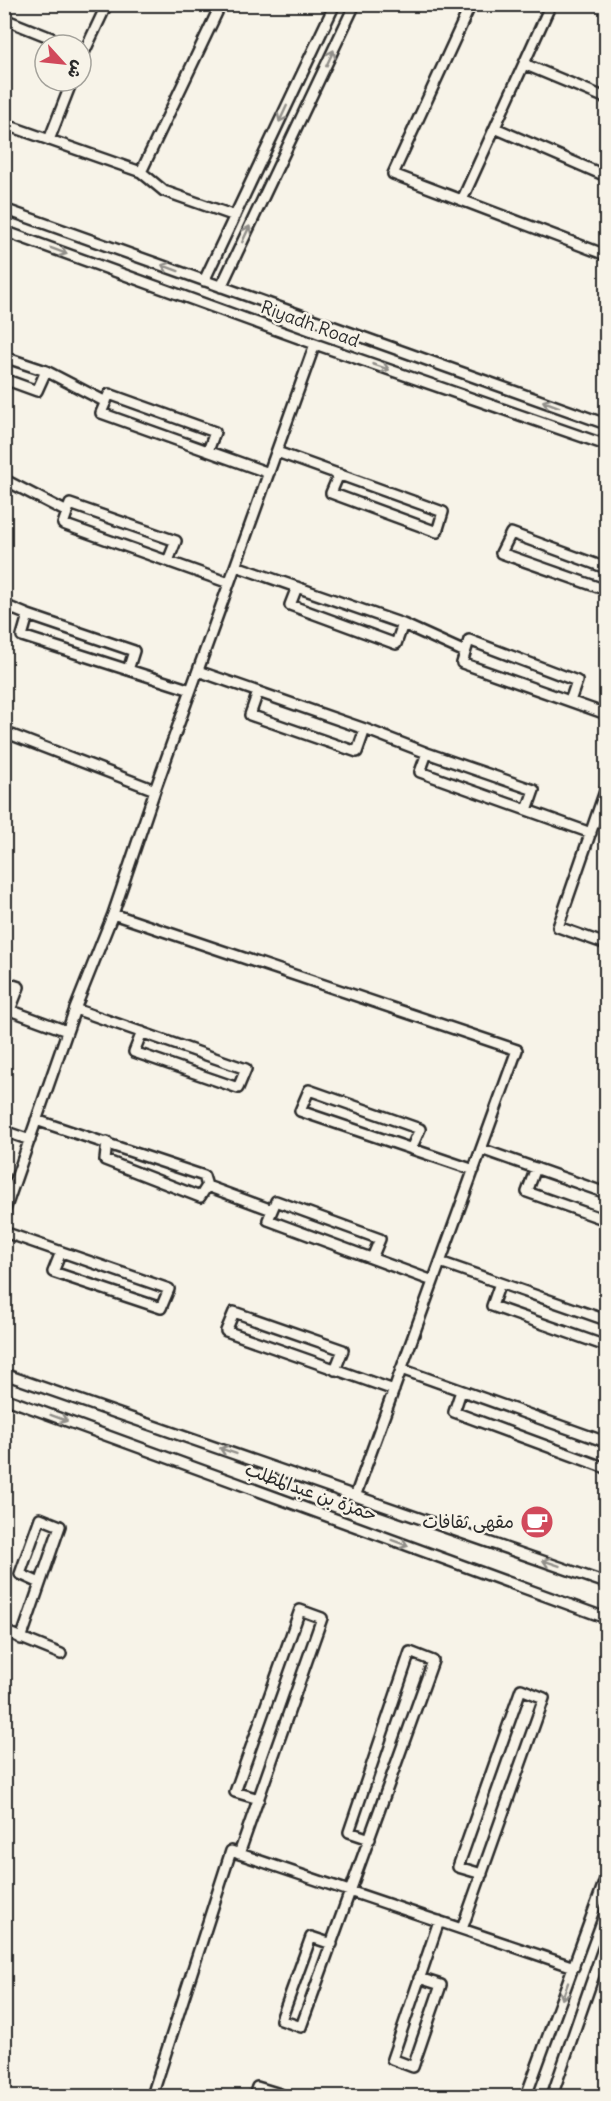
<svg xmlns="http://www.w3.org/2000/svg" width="611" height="2101" viewBox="0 0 611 2101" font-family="Delius,'Playpen Sans Arabic',sans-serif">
	<rect width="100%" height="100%" fill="#f7f3e8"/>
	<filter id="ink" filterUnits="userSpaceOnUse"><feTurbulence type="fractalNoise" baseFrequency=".0167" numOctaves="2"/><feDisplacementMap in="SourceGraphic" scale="12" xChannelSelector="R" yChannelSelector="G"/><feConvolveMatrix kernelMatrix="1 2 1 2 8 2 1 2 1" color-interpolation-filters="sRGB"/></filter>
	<g filter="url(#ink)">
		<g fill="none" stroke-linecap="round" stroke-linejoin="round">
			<!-- minor casing -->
			<g stroke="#2b2b2b" stroke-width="14">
				<path id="minor" d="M471,4L393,174L606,255
					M4,9L7,4
					M4,19L69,45
					M81,59L107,4
					M524,64L606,98
					M4,124L141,172L164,191L235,216
					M495,128L606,176
					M49,140L72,81
					M141,172L221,4
					M462,200L551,4
					M4,209L606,424
					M4,231L315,344L606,445
					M204,281L335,4
					M221,287L355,4
					M4,357L46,371L37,391L4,379
					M46,371L106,402
					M208,451L215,432L109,394L101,413L269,473
					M277,452L443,512L437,532L331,493L339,474
					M7,481L67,512
					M168,561L176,541L70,504L63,524L229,583
					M236,566L403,624L396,644L290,605L297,587
					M606,568L511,533L501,553L606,590
					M4,605L28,615
					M403,624L465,652
					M128,670L134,651L28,615L22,636L191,690
					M198,671L365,729L357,752L250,715L258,692
					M570,701L577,681L469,640L462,663L606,714
					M365,729L427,753
					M4,732L155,790L315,344
					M606,788L558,927L606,944
					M527,810L534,790L427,753L420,772L591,833
					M113,914L155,790
					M4,982L19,987L10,1010
					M4,1008L67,1031
					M75,1009L246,1069L238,1088L134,1052L142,1032
					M36,1120L204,1176L207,1186L200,1197L105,1160L107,1142
					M4,1131L30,1140
					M411,1149L420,1129L309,1090L300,1111L474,1170
					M481,1149L606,1193
					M536,1168L527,1192L606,1220
					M207,1186L272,1210
					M4,1213L75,1009L113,914L517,1050L356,1494
					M4,1232L169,1289L161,1308L53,1272L61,1252
					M372,1258L380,1239L276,1201L268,1220L433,1281
					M440,1262L606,1320
					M500,1283L492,1306L606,1346
					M401,1369L606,1442
					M335,1370L343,1350L234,1312L226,1331L394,1390
					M4,1374L606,1583
					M461,1391L454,1412L606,1468
					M4,1398L606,1618
					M4,1631L61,1654
					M21,1639L60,1526L40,1518L20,1574L40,1583
					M239,1854L322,1618L300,1610L235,1792L259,1799
					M462,1929L544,1698L521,1689L458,1867L482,1874
					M332,1944L311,1937L281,2020L301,2027C346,1905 389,1783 433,1661L410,1652L349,1832L370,1839
					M419,1978L441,1985L413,2067L392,2059L439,1921
					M152,2096L231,1851L574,1967
					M254,2096L257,2087L280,2094L279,2096
					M526,2096L606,1877
					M552,2096L606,1940"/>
			</g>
			<!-- minor -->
			<use href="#minor" stroke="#f7f3e8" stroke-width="9"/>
		</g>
		<!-- one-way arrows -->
		<defs><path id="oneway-shaft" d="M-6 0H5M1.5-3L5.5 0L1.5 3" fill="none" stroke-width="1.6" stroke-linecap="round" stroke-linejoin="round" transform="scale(1.5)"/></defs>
		<g stroke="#918f8a">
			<use href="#oneway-shaft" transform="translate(330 58) rotate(-65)"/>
			<use href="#oneway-shaft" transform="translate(283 114) rotate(115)"/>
			<use href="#oneway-shaft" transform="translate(246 234) rotate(-65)"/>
			<use href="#oneway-shaft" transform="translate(59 251) rotate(20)"/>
			<use href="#oneway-shaft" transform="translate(170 268) rotate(-160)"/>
			<use href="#oneway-shaft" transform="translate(381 367) rotate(19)"/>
			<use href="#oneway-shaft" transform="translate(551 404) rotate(-160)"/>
			<use href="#oneway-shaft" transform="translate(59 1418) rotate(20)"/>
			<use href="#oneway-shaft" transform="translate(228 1451) rotate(-161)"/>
			<use href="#oneway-shaft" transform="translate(400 1543) rotate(20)"/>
			<use href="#oneway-shaft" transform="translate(551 1563) rotate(-161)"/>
			<use href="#oneway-shaft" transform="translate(565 1991) rotate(110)"/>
		</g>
	</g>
	<!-- icons -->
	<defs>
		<g id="cafe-disc" transform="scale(1.725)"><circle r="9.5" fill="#d1495b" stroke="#f7f3e8"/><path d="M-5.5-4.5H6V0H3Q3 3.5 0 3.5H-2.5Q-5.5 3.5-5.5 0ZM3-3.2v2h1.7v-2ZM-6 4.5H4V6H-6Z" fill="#fff"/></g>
	</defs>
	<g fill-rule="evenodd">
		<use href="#cafe-disc" x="537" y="1522"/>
	</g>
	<g text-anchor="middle" stroke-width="5" stroke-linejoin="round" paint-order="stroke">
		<!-- street labels -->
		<g font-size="18" fill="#2b2b2b" stroke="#f7f3e8">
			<text transform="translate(310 324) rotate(20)" y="6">Riyadh Road</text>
			<text transform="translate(311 1492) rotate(20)" y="6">حمزة بن عبدالمطلب</text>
		</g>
		<!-- poi labels -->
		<g font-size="18" fill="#2b2b2b" stroke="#f7f3e8" text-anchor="end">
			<text x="514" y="1528">مقهى ثقافات</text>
		</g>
	</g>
	<!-- margin -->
	<rect width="611" height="2101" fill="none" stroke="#f7f3e8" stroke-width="24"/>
	<rect x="12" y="12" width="587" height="2077" fill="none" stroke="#2b2b2b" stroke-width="2" filter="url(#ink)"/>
	<!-- north arrow -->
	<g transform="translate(63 63) rotate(117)"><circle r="28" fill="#f7f3e8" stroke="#a5a39c" stroke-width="1.5"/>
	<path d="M0-4.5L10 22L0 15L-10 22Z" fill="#d1495b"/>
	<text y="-9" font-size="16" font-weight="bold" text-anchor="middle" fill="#2b2b2b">ش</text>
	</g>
</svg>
